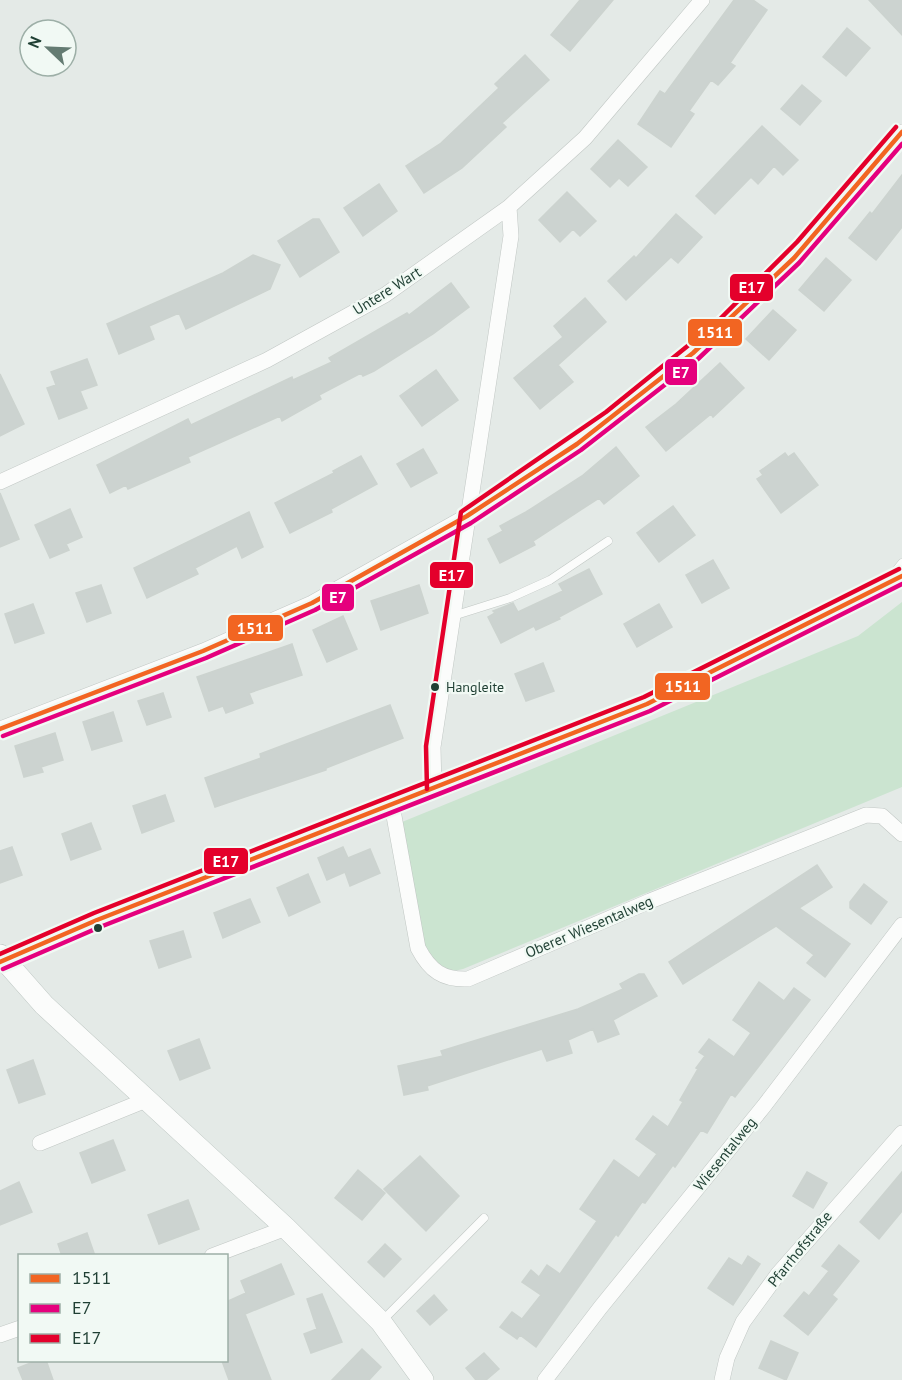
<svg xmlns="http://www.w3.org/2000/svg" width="902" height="1380" viewBox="0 0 902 1380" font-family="'PT Sans',sans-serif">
	<rect width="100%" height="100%" fill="#e4eae7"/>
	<!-- green -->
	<path fill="#cbe4d0" d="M902,602V787L463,969L449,972L426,959L402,822L858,636Z"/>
	<!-- building -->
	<path fill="#ccd3d0" stroke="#ccd3cf" stroke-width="1.5" d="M580,0H613L570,51L551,35Z
		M734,0H753L767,10L730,63L735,66L718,85L711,80L689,111L694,114L671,147L638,124L660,91L665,94Z
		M869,0H902V35Z
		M847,28L870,48L846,76L823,57Z
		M525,55L549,80L502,123L506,127L462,168L424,193L406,166L440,144L499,88L495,84Z
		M802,85L821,101L800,125L781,109Z
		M762,126L798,160L783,175L774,166L758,184L751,177L715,214L696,196Z
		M618,140L647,167L628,186L619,178L610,187L591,169Z
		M902,175V227L876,260L849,238L870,212L872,214Z
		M379,184L397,211L363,236L344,208Z
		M567,192L596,221L580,236L573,229L560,242L539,220Z
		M676,214L702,237L678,263L671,257L626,300L608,281L634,256L636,258Z
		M313,219H319L339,252L300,277L278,241Z
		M253,255L280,265L270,289L186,329L179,313L149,326L154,339L119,354L107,324L223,273Z
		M826,258L851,280L824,311L799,290Z
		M451,283L469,307L433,334L374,371L363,376L361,373L319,395L321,399L282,421L280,416L188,457L190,462L128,489L126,485L110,493L97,465L188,419L191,425L292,377L293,380L332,362L329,358L407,313L409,315Z
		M585,298L606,322L558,365L573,382L540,409L514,378L563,337L554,326Z
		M773,310L796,330L769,360L746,339Z
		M87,359L97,385L80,391L87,408L59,419L47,388L56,385L51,372Z
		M720,363L744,388L713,417L711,414L666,451L646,427L676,404Z
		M436,370L458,400L422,426L400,396Z
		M0,374L24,424L0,436Z
		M616,447L639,476L604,504L599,498L533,541L535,545L500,563L488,539L503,531L500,526L526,512L582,476Z
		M423,449L437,473L411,487L397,464Z
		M785,453L788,457L794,453L818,485L781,513L757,479L763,475L760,471Z
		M361,456L377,484L331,509L332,512L290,533L275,503L334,473L333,471Z
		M0,493L19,539L0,547Z
		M673,506L695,535L659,562L637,533Z
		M70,509L82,537L66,544L69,550L50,558L35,525Z
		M249,512L263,547L242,558L237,546L195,568L198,574L147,598L134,568Z
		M713,560L729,588L702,603L686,575Z
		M589,569L602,594L559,617L560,619L536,630L534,626L501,643L488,617L495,613L493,611L513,603L518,612L563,591L559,584Z
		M101,585L111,613L87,622L76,593Z
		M419,585L428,613L381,630L371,601Z
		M33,604L44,633L15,643L5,614Z
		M659,604L672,627L637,647L624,624Z
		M343,616L357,649L327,662L313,630Z
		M292,644L302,675L249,693L253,703L226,713L223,706L209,711L197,677Z
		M543,663L554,691L526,701L515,674Z
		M163,693L171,717L147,725L138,701Z
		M390,705L403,738L326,768V770L215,807L205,778L261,758L260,754Z
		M113,712L122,741L92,750L83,722Z
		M55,733L63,760L41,767L43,772L24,777L15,746Z
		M165,795L174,821L142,833L133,806Z
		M91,823L101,849L71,860L62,834Z
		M12,847L22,875L0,883V851Z
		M343,847L348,858L370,849L380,873L350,886L345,872L327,880L318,858Z
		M817,865L832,887L799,908L850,944L825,977L807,963L814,955L776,926L683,984L669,962Z
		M308,874L320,902L289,916L277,888Z
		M864,884L887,902L871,924L850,908V902Z
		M250,899L260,922L223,938L214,913Z
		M183,931L191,957L159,968L150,941Z
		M639,974H644L657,996L613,1020L619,1034L598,1042L593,1029L568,1040L572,1053L547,1061L542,1049L427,1086L428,1090L404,1095L398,1066L443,1056L441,1051L578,1009L623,989L620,984Z
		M759,982L784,1001L794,988L810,1000L735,1097L731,1094L707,1133L701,1130L675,1167L673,1165L645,1203L642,1202L618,1236L616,1234L536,1347L520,1335L517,1339L500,1327L512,1312L522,1319L541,1295L522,1282L531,1270L539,1277L547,1265L560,1274L597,1221L580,1209L614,1160L639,1178L657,1154L636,1139L653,1116L668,1127L683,1102L680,1100L698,1069L696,1068L705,1056L699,1052L709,1039L734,1057L751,1033L733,1020Z
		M199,1039L210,1068L180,1080L168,1051Z
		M33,1060L45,1094L19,1103L7,1070Z
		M113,1140L125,1170L92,1183L80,1153Z
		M420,1156L459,1196L426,1231L384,1189Z
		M358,1170L385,1193L362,1220L335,1198Z
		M807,1172L827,1183L813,1208L793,1196Z
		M902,1172V1211L879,1239L860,1222Z
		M19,1182L32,1212L0,1225V1191Z
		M188,1200L199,1229L159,1244L148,1215Z
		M87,1233L95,1256H62L58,1244Z
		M385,1244L401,1259L384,1277L368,1262Z
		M839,1245L859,1261L832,1295L837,1299L808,1335L784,1316L804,1292L809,1296L829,1271L822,1266Z
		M748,1256L760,1264L733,1305L708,1288L729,1258L742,1266Z
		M281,1264L294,1294L245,1314L271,1380H229L222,1361L226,1360V1302L246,1293L241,1281Z
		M322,1294L342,1342L311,1353L304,1334L317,1329L307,1299Z
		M434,1295L447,1310L430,1325L417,1311Z
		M771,1341L798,1353L786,1380L759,1368Z
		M362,1349L381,1367L369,1380H332Z
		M484,1353L499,1369L486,1380H476L466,1368Z
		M38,1360H46L53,1380H23L18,1368Z"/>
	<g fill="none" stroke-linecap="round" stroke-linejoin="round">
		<!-- lane casing -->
		<g stroke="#c1c7c4" stroke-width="9">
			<path id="lane" d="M890,578L902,563
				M453,616L510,598L550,580L608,541
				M382,1321L484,1218"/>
		</g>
		<!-- street casing -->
		<g stroke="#c1c7c4" stroke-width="16">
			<path id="street" d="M0,482L267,360L385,295L509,207L585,138L702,0
				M0,729L203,651L312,603L467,516L577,444L693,353L794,258L902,132
				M434,789L433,747L511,236L509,207
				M392,805L418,948C430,971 443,980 468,979L650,901L866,815L882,816L902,834
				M0,962L97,920L647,704L902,576
				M40,1143L146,1100
				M212,1256L286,1228
				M0,1335L20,1328
				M545,1380L600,1308L764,1106L902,925
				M722,1380L727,1358L743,1322L778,1274L902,1133"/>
		</g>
		<!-- secondary casing -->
		<g stroke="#bdc6c2" stroke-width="22">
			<path id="secondary" d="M0,955L44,1005L286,1228L381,1322L423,1380"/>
		</g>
		<!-- lane -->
		<use href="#lane" stroke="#fbfcfb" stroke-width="8"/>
		<!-- street -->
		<use href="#street" stroke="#fbfcfb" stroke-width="15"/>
		<!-- secondary -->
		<use href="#secondary" stroke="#fbfcfb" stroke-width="21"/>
		<!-- bus-1 casing -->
		<g stroke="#f1f9f4" stroke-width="9">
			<path id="bus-1" d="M0,729L203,651L312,603L467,516L577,444L693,353L794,258L902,132
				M0,962L97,920L647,704L902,576"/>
		</g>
		<!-- bus-2 casing -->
		<g stroke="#f1f9f4" stroke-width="9">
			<path id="bus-2" d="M3,736L206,658L315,610L471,523L581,450L698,359L799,263L902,144
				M3,969L100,927L650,711L902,584"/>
		</g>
		<!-- bus-3 casing -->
		<g stroke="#f1f9f4" stroke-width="9">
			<path id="bus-3" d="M427,789L426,746L461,512L606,412L716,323L797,242L896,127
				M0,954L94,913L644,697L899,569"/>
		</g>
		<!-- bus-1 -->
		<use href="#bus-1" stroke="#f26522" stroke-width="4.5"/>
		<!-- bus-2 -->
		<use href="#bus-2" stroke="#e5007d" stroke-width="4.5"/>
		<!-- bus-3 -->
		<use href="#bus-3" stroke="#e4002b" stroke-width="4.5"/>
	</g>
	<!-- markers -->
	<g fill="#1f3f33" stroke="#f1f9f4" stroke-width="2">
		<circle cx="435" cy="687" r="5"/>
		<circle cx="98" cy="928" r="5"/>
	</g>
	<g text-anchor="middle" stroke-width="4.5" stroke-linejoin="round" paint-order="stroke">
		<!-- bus labels -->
		<g font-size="14" fill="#1f3f33" stroke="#f1f9f4" text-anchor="start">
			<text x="446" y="692">Hangleite</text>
		</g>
		<!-- street labels -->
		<g font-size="15" fill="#1f3f33" stroke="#f1f9f4">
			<text transform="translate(387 291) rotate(-32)" y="5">Untere Wart</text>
			<text transform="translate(589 927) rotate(-23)" y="5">Oberer Wiesentalweg</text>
			<text transform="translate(725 1154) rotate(-51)" y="5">Wiesentalweg</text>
			<text transform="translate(800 1249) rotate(-51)" y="5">Pfarrhofstraße</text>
		</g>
	</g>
	<g stroke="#f1f9f4" stroke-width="2">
		<rect x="729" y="273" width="45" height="29" rx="6" fill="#e4002b"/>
		<rect x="687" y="318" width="56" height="29" rx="6" fill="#f26522"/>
		<rect x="664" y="358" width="34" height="28" rx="6" fill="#e5007d"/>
		<rect x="429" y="561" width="45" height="28" rx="6" fill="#e4002b"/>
		<rect x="321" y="583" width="34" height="29" rx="6" fill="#e5007d"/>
		<rect x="227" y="614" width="57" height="28" rx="6" fill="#f26522"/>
		<rect x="654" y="672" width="57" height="29" rx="6" fill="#f26522"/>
		<rect x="203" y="847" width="46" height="28" rx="6" fill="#e4002b"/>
	</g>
	<g font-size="16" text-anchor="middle" font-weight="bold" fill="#fff">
		<text x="752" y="293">E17</text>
		<text x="715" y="338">1511</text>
		<text x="681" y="378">E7</text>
		<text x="452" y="581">E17</text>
		<text x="338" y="603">E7</text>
		<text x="255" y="634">1511</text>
		<text x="683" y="692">1511</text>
		<text x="226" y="867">E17</text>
	</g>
	<!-- legend -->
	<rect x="18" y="1254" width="210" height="108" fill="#f1f9f4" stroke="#9dafa7" stroke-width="1.5"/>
	<rect x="30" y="1274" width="30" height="9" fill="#f26522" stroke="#9dafa7" stroke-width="1.5"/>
	<text x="72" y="1284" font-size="18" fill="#1f3f33">1511</text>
	<rect x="30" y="1304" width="30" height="9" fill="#e5007d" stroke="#9dafa7" stroke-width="1.5"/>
	<text x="72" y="1314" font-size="18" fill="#1f3f33">E7</text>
	<rect x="30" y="1334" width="30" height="9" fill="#e4002b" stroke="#9dafa7" stroke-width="1.5"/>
	<text x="72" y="1344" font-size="18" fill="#1f3f33">E17</text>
	<!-- north arrow -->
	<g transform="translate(48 48) rotate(293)"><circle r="28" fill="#f1f9f4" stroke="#9dafa7" stroke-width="1.5"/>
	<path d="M0-4.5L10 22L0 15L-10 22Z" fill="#647b72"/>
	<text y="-9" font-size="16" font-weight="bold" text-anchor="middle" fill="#1f3f33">N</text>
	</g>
</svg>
